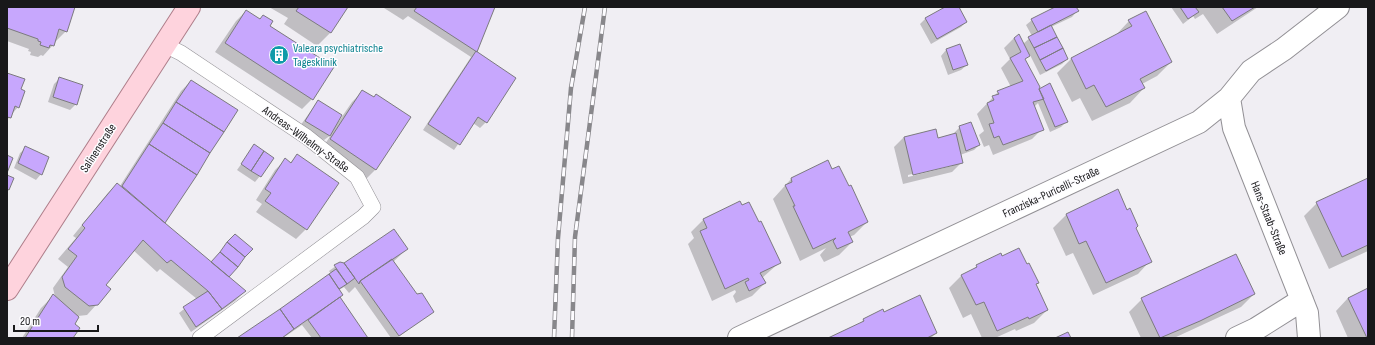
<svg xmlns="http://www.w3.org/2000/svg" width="1375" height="345" viewBox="0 0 1375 345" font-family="'Sofia Sans Condensed',sans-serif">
	<rect width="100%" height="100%" fill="#f0eef3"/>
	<!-- shadow -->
	<path fill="#0003" fill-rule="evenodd" d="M7,7H74L66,31L56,41H54L53,45L43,56L41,55L38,57L30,55L31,52L28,51L29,49L7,41Z
		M269,7H347L330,33L317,46L284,24L288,18Z
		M385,7H494L476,52L515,78L486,122L480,128L473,123L454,150L423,130L471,57L408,16L403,20L384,8Z
		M947,7H958L966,22L961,27L931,44L920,24L926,18Z
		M1057,7H1075L1077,11L1072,17L1051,27L1067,59L1062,64L1040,75L1030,55L1024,60L1038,89L1066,122L1061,127L1050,132L1038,103L1034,107L1042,129L1032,139L993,155L989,145L984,147L979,135L984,131L977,114L998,92L1011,87L1001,68L1010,59L1004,48L1014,38L1023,44L1032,36L1026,25L1032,20Z
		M1171,7H1258L1217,34L1203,14L1195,19L1193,16L1183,24Z
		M246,11L269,26L312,99L302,109L215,52L236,21Z
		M1129,21L1171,62L1157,76L1142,84L1144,88L1130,103L1092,121L1080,98L1072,102L1057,73L1071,59L1115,36Z
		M959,45L967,65L961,70L948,75L941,56L946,50Z
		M7,74L20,89L18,107L7,120Z
		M60,78L76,104L70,110L48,102L54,84Z
		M191,81L237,111L164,223L211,263L230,240L228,277L245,291L235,301L191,332L179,313L197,299L160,269L157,272L133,250L105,285L97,304L87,315L78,316L74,324L72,338H22L41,308L53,296L55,297L53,288L68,267L58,259L76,238L73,236L107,194L117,184L120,186L181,91Z
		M362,92L373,98L376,169L366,179L321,150L331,135L324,140L300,126L318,101L339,121L352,102Z
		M960,127L979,145L974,150L960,155L962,162L952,172L903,184L894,147L904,137L937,139L954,135V133ZM952,164V166L908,177V175Z
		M254,146L260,176L255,182L237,170Z
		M26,148L41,174L36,180L14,168L20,153Z
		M297,156L306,229L296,239L256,212L262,204L256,200L275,170L285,160L290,163Z
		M827,162L867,222L854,235L849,237L852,242L839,255L824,262L820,255L826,248L800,261L773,199L791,179Z
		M1368,179V251L1329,269L1304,216L1317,203Z
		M1117,191L1150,261L1138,274L1093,295L1073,253L1066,256L1053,228L1066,215Z
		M704,219L779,263L762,278L765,283L752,296L736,303L733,296L736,292L735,290L712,301L688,244L694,238L691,232Z
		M407,249L393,262L416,295L433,311L397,338H391L355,287L349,293L344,287L339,290V298L367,338H312L302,325L283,338H239L331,274L329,271L340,263L345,264Z
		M1235,255L1254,294L1241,307L1174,338H1141L1129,312L1142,299Z
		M1001,257L1035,285L1047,310L1034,323L1016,331L1015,329L995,338H982L971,314L963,318L949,288L962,275L971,271L977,266Z
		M1368,289V338H1348L1336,311L1348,298Z
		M884,313L936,333L931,338H830L859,325L864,319Z"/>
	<!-- building -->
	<path fill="#c7a7fd" stroke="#7c7a7f" d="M7,7H75L67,32L59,29L54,46L50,45L49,48L40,45L41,42L38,41V39L7,28Z
		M299,7H348L331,33L296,11Z
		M417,7H495L477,52L414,11Z
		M945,7H959L967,22L937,39L925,18Z
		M1055,7H1076L1079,11L1038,32L1031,19Z
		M1180,7H1195L1199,12L1188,19Z
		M1222,7H1255L1232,21Z
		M246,10L260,19L263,15L273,21L270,26L334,67L313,100L225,43Z
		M1146,11L1172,62L1140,79L1145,88L1106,107L1094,85L1086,89L1071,58L1132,26L1128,20Z
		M1051,25L1057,37L1034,48L1028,37Z
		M1019,34L1030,56L1025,59L1040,87L1039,89L1044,99L1033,102L1044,130L1003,145L999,136L994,138L989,124L994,123L987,103L994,100L992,96L999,94L997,91L1023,81L1010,58L1021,52L1014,38Z
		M1057,37L1063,48L1040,60L1034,48Z
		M960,44L968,65L953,70L946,49Z
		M1063,48L1068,59L1046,71L1040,60Z
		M476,51L516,78L487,123L478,117L460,145L428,124Z
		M7,73L25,79L21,89L25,91L19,108L15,106L11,118L7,117Z
		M59,77L83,85L77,105L53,97Z
		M191,80L238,110L224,132L176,102Z
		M1050,83L1068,122L1055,127L1039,89Z
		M362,90L374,97L376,94L411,117L376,170L330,139Z
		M318,100L342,115L330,136L305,121Z
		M176,102L224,132L210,153L163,123Z
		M971,122L980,145L966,151L959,126Z
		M163,123L210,153L197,175L149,144Z
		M936,129L938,138L956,133L963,163L913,175L904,137Z
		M149,144L197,175L165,223L122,186Z
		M254,144L264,151L251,171L241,164Z
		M25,146L49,157L42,175L18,163Z
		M264,151L274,158L261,177L251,171Z
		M297,154L339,183L307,230L265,201L271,193L265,189L285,158L291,163Z
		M7,155L13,158L7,173Z
		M828,160L832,169L839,166L849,186L851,185L868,222L848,232L853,242L837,249L833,241L836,238L813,249L793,206H795L785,185L792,182L791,178Z
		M7,175L14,178L9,190L7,189Z
		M1368,178V245L1342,257L1316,202Z
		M117,183L165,223L246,291L222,309L208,291L171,260L167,263L143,240L106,285L111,289L98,305L89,306L65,287L62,277L77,256L68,249L85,228L82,225Z
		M1118,189L1127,210L1130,208L1138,226L1136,228L1152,262L1106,283L1086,241L1079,244L1066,214Z
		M740,201L742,205L749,202L759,222L761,221L781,263L760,273L766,283L749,291L745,282L749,280L748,278L725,289L700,231L707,228L703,219Z
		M394,229L408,249L360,281L359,284L344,263Z
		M235,234L253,249L245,257L227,242Z
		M227,242L245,257L238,267L220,252Z
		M1019,248L1027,264L1029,263L1039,283L1036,284L1048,310L1029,319L1028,317L997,331L984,302L976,305L961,275L977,267L976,265L1001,253L1002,256Z
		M220,252L238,267L229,277L211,262Z
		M1236,254L1255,294L1200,321L1160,338L1141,298Z
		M392,259L417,294L422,293L434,312L399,336L360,281Z
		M340,262L344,263L355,278L347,284L334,265Z
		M336,269L347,284L339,289L329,274Z
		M329,274L343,295L294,329L280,309Z
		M1368,288V338H1367L1348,298Z
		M208,291L222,309L196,327L183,307Z
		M53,294L79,317L75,324L80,328L73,338H25Z
		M920,295L937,333L927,338H828L864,321L863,319L883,309L884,312Z
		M340,297L368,338H321L308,320Z
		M280,309L294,329L282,338H237Z
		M1068,332L1071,338H1055Z"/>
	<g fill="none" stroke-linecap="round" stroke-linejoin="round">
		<!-- service casing -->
		<g stroke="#929095" stroke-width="16">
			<path id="service" d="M165,45L181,53L307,137L357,177L373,207L363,217L200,338"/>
		</g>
		<!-- minor casing -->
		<g stroke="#929095" stroke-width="24">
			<path id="minor" d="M1229,98L1234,128L1307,313L1309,338
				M739,338L1199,122L1229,98L1251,71L1284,49L1338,7
				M1237,338L1256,329L1302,300"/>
		</g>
		<!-- primary casing -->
		<g stroke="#ae7e8a" stroke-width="24">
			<path id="primary" d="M7,289L189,7"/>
		</g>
		<!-- service -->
		<use href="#service" stroke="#fff" stroke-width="15"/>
		<!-- minor -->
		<use href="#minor" stroke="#fff" stroke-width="22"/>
		<!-- primary -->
		<use href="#primary" stroke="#fed3dd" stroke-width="22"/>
		<!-- rail casing -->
		<g stroke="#88878b" stroke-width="4.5">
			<path id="rail" d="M554,338L558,238L571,88L585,7
				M572,338L575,237L605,7"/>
		</g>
		<!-- rail -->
		<use href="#rail" stroke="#fdfcff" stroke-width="3" stroke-dasharray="9" stroke-linecap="butt"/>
	</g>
	<!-- icons -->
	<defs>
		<g id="building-disc" transform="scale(1)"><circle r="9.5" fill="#0f9aa8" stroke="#fdfcff"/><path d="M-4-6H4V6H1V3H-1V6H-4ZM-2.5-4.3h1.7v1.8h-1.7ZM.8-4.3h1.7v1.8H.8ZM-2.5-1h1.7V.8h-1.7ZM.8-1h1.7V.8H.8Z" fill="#fff"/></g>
	</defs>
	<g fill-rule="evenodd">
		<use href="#building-disc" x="279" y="55"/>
	</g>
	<g text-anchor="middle" stroke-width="3" stroke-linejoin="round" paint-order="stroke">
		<!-- culture labels -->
		<g font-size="12" fill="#0d838f" stroke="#fdfcff" text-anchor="start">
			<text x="293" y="52">Valeara psychiatrische<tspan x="293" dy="14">Tagesklinik</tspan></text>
		</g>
		<!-- street labels -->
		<g font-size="12" fill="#18181a" stroke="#fdfcff">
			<text transform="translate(306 139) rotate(36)" y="4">Andreas-Wilhelmy-Straße</text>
			<text transform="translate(98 148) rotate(-57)" y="4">Salinenstraße</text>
			<text transform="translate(1051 192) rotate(-25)" y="4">Franziska-Puricelli-Straße</text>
			<text transform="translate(1269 218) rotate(68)" y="4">Hans-Staab-Straße</text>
		</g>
	</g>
	<!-- border -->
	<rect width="1375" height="345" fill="none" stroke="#18181a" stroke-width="16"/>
	<!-- scale -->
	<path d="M14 325v6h84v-6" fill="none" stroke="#18181a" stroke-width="2"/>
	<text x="20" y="325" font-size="12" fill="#18181a" stroke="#fdfcff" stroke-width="3" paint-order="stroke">20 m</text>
</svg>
